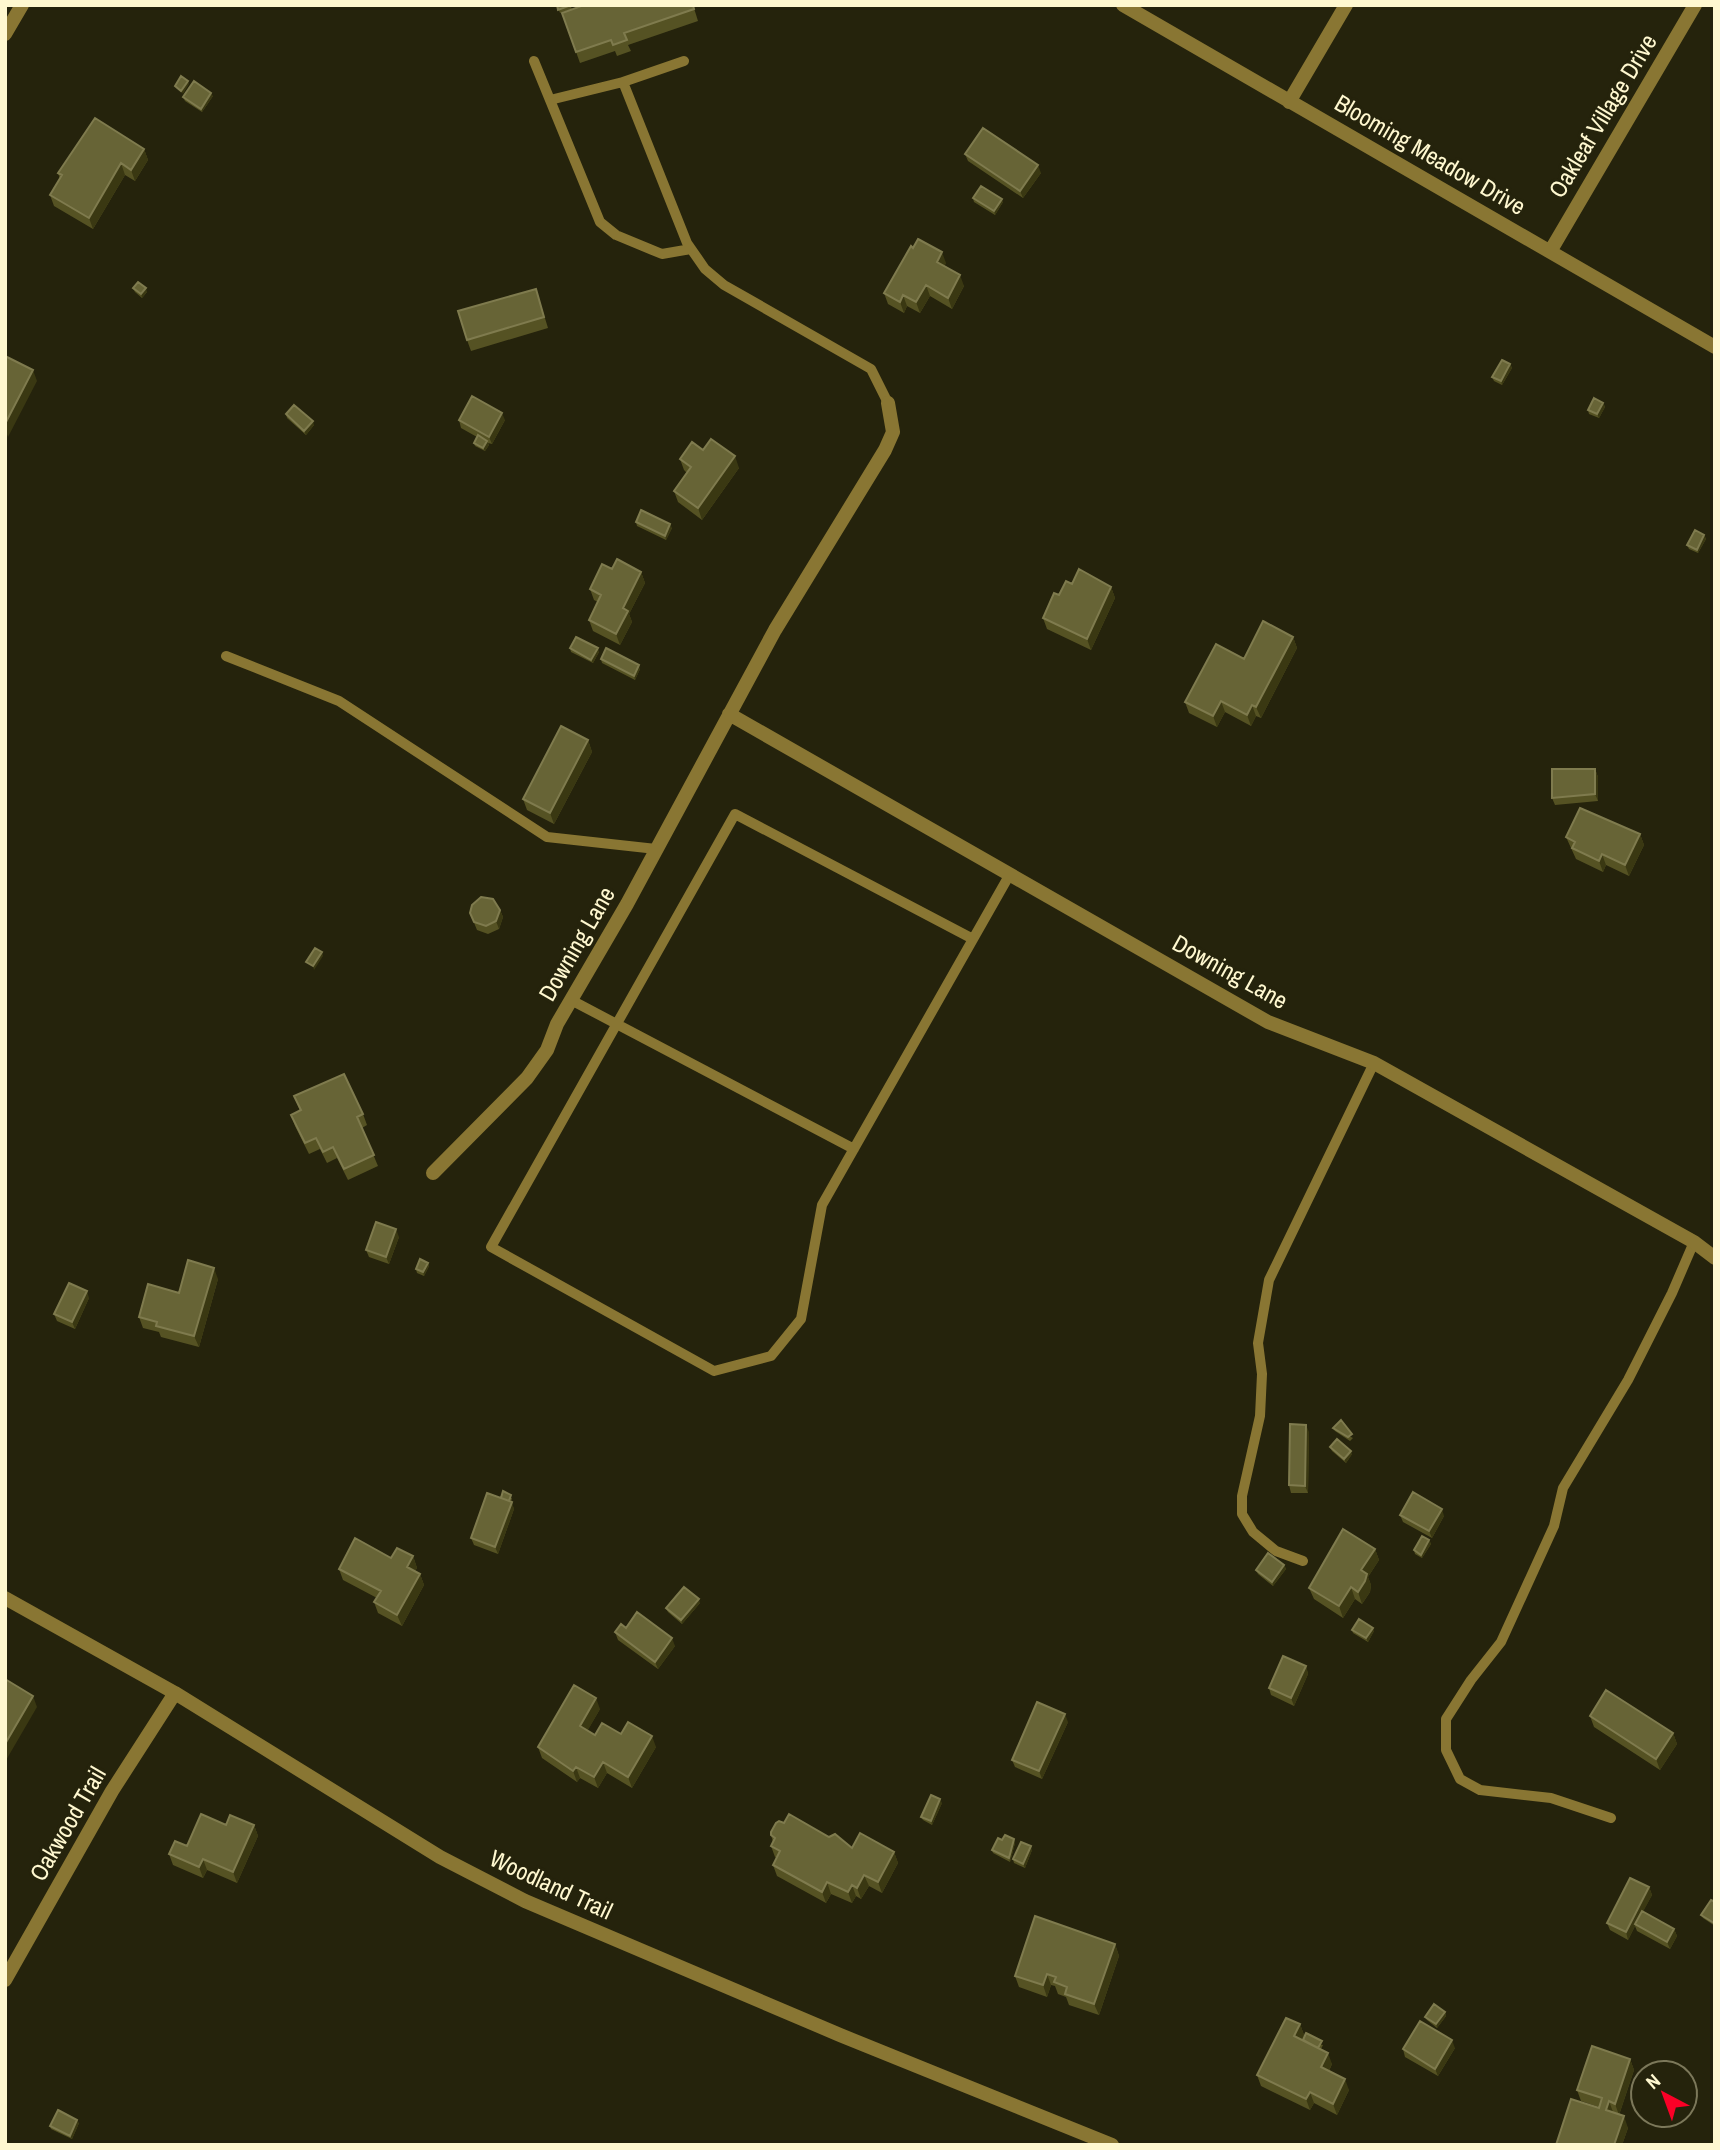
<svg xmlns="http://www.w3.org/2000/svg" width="1720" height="2150" viewBox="0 0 1720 2150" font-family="'Archivo Narrow',sans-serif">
	<rect width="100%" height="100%" fill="#25230c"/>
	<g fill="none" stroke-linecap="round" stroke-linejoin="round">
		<!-- lane -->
		<path stroke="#897633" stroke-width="10" d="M534,61L550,100
			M623,82L684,61
			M691,249L662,254L616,235L600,222L550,100L623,82L687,243L705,269L724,285L871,369L888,403
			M226,656L339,701L547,837L656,849
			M973,939L735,814L491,1247L714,1371L771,1356L801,1319L822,1205L1010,874
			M571,1000L854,1149
			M1303,1561L1276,1551L1253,1532L1242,1514V1496L1260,1416L1262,1374L1258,1343L1269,1280L1374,1063
			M1611,1818L1551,1798L1480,1790L1460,1779L1446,1750V1719L1471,1680L1501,1642L1554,1526L1563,1488L1628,1380L1672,1293L1694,1242"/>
		<!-- street -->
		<path stroke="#897633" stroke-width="14" d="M1123,5L1715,347
			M5,34L22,5
			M1289,102L1346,5
			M1551,250L1695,5
			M729,714L1268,1022L1374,1063L1694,1242L1715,1258
			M433,1173L527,1078L547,1050L557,1024L627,904L775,630L885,450L893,432L888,403
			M5,1598L175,1693L440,1857L525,1901L840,2035L1112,2145
			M5,1980L112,1791L175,1693"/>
	</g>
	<!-- wall -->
	<path fill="#555223" d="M557,5H570L572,9L560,13Z
		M693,5L698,21L628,45L631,51L617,56L615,51L580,63L562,13Z
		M213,96L202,112L185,101L183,97Z
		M144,149L148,160L135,181L125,175L93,229L54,206L50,195L60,179L58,173Z
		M965,154L1041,173L1023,198L968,161Z
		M973,198L1003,202L995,215L974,202Z
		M946,263L944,266L964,286L952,309L930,296L920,313L907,306L904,313L888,304L884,293Z
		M133,288L147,292L142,298L135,292Z
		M536,289L548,328L471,351L467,340Z
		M1510,364L1512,368L1502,385L1494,381L1492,377Z
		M1603,403L1605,407L1599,418L1589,414L1588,410Z
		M286,414L314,425L306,435L287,418Z
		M459,420H505L492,444L488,443L489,445L485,451L475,446L474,443L477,437L461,428Z
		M703,450L739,468L702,520L678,502L674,491L687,473L684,470L680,459Z
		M636,522L672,528L666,540L637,526Z
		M1704,535L1706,539L1698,553L1689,549L1687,545Z
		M612,569L641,572L645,583L629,614L632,622L620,645L593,631L589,620L598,602L594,600L590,589Z
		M1072,584L1111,587L1115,598L1091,650L1047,629L1043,618L1059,595Z
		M1293,637L1297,648L1261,718L1256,716L1251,726L1225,712L1217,727L1189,713L1185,702L1244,659Z
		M570,648L599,652L593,663L571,652Z
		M601,659L640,669L635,680L602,663Z
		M588,740L592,752L554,824L527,810L523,799Z
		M1595,769L1598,777V801L1555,805L1552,798Z
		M1640,834L1644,845L1629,876L1606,865L1603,872L1576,859L1566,837Z
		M500,910L503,917L499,929L488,934L477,930L470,913Z
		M294,1096L363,1114L367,1125L362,1128L378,1166L348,1180L337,1158L327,1163L320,1149L309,1154L295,1126L291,1115L300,1111Z
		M399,1237L389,1264L369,1257L366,1250Z
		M428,1263L429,1266L424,1276L417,1273L416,1269Z
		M218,1279L199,1347L161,1337L159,1332L143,1328L139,1317L179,1293Z
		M89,1298L75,1329L57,1321L54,1314Z
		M1333,1428L1353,1438L1350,1441L1335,1431Z
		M1309,1432L1308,1493H1291L1289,1485Z
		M1330,1447L1352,1454L1346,1463L1332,1451Z
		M501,1498H512L511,1502L514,1509L498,1554L474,1545L471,1538Z
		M1400,1515L1444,1516L1432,1538L1403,1522Z
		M1429,1540L1431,1544L1422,1558L1415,1554L1414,1550Z
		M1375,1549L1379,1560L1368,1577L1371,1585L1370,1592L1362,1604L1355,1599L1343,1618L1314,1599L1309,1588Z
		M413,1556L417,1568L415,1571L420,1574L424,1585L402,1626L378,1613L374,1602L377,1598L343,1580L339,1569L391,1558Z
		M1284,1565L1286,1569L1273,1586L1258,1574L1256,1570Z
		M700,1603L682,1624L668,1612L666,1608Z
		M626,1628L675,1646L658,1669L618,1640L615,1632Z
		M1352,1630L1374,1631L1368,1642L1353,1633Z
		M1306,1666L1308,1674L1294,1706L1271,1695L1269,1688Z
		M600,1709L587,1731L595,1735L621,1734L656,1747L632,1788L607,1773L598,1788L580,1778L577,1782L542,1758L538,1747Z
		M1590,1716L1673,1733L1677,1744L1660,1770L1594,1727Z
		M1068,1722L1042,1779L1015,1767L1012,1760Z
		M942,1803L932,1825L923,1820L921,1817Z
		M784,1823L829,1837L852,1848L894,1852L898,1863L882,1893L869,1886L861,1899L856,1896L852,1903L831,1894L826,1903L777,1876L773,1865L777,1858L775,1857L771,1846L773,1842L771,1835Z
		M226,1825H254L258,1836L237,1883L207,1870L203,1878L173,1865L169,1854L187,1846Z
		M1002,1840L1015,1843L1010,1862L993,1853L992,1850Z
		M1032,1850L1025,1868L1014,1863L1013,1859Z
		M1649,1887L1652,1895L1643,1911L1674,1929L1677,1936L1670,1949L1637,1931L1635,1926L1628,1940L1610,1930L1607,1923Z
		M1715,1902V1926L1703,1918L1701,1915Z
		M1115,1944L1119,1956L1099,2015L1069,2005L1066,1997L1058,1994L1055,1986L1051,1985L1047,1997L1019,1987L1015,1976Z
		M1445,2012L1446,2016L1437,2028L1427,2020L1425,2017Z
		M1300,2024L1304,2035L1302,2040L1323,2045L1321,2049L1332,2064L1329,2071L1349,2090L1337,2115L1314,2103L1310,2110L1261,2086L1257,2075Z
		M1455,2048L1438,2076L1405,2057L1403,2049Z
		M1630,2059L1634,2070L1619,2115L1628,2128L1622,2145H1556L1599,2108V2107L1581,2101L1577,2090Z
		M79,2123L72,2139L51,2129L50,2126Z"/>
	<!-- shaded-wall -->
	<path fill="#3a3812" d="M188,81L189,84L183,94L181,91Z
		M211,93L213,96L202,112L201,109Z
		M144,149L148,160L135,181L131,170Z
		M121,163L125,175L93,229L89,218Z
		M1038,165L1041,173L1023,198L1020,191Z
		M1002,199L1003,202L995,215L994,211Z
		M942,252L946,263L941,273L937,262Z
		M960,275L964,286L952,309L948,298Z
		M926,285L930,296L920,313L916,302Z
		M146,288L147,292L142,298L141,294Z
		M903,295L907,306L904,313L900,302Z
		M1510,364L1512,368L1502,385L1501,381Z
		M33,370L37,381L8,437L5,429V424Z
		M1603,403L1605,407L1599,418L1597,414Z
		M502,413L505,420L492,444L489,437Z
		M313,421L314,425L306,435L304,431Z
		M487,441L489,445L485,451L483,448Z
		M735,456L739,468L702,520L698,508Z
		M670,524L672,528L666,540L665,536Z
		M1704,535L1706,539L1698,553L1697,550Z
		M641,572L645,583L629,614L632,622L620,645L616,634L623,608Z
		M1111,587L1115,598L1091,650L1087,639Z
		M1293,637L1297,648L1261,718L1256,707Z
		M598,648L599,652L593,663L591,660Z
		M639,665L640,669L635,680L634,676Z
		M1221,701L1225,712L1217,727L1213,716Z
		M1252,705L1256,716L1251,726L1247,715Z
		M588,740L592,752L554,824L550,813Z
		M1595,769L1598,777V801L1595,794Z
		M1640,834L1644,845L1629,876L1625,865Z
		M1602,854L1606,865L1603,872L1599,861Z
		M500,910L503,917L499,929L496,921Z
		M322,952L323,956L314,970L313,966Z
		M396,1229L399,1237L389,1264L386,1257Z
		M428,1263L429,1266L424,1276L423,1272Z
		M214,1268L218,1279L199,1347L194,1336Z
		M87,1291L89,1298L75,1329L72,1322Z
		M1306,1425L1309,1432L1308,1493L1305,1486Z
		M1351,1451L1352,1454L1346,1463L1344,1459Z
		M512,1502L514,1509L498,1554L495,1547Z
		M1442,1509L1444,1516L1432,1538L1429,1531Z
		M1429,1540L1431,1544L1422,1558L1421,1555Z
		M1375,1549L1379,1560L1368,1577L1371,1585L1370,1592L1362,1604L1358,1592L1361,1570Z
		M413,1556L417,1568L411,1578L407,1567Z
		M1284,1565L1286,1569L1273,1586L1272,1582Z
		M420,1574L424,1585L402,1626L397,1615Z
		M1351,1587L1355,1599L1343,1618L1339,1606Z
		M699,1599L700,1603L682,1624L681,1620Z
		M1373,1628L1374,1631L1368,1642L1366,1638Z
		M672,1638L675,1646L658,1669L655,1662Z
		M1306,1666L1308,1674L1294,1706L1291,1698Z
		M33,1696L37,1707L5,1762V1744Z
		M596,1698L600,1709L584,1737L580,1726Z
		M1065,1714L1068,1722L1042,1779L1039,1771Z
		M1673,1733L1677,1744L1660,1770L1656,1759Z
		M652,1736L656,1747L632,1788L628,1777Z
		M603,1762L607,1773L598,1788L594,1777Z
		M576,1767L580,1778L577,1782L573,1771Z
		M940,1799L942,1803L932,1825L931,1821Z
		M254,1825L258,1836L237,1883L233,1872Z
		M1014,1839L1015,1843L1010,1862L1009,1858Z
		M1031,1846L1032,1850L1025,1868L1023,1864Z
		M894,1852L898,1863L882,1893L878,1882Z
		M203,1859L207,1870L203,1878L199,1867Z
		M864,1875L869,1886L861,1899L857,1888Z
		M827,1882L831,1894L826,1903L822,1892Z
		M852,1885L856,1896L852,1903L848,1892Z
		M1649,1887L1652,1895L1636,1925L1635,1924V1926L1628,1940L1626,1932Z
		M1674,1929L1677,1936L1670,1949L1667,1942Z
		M1115,1944L1119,1956L1099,2015L1094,2004Z
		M1047,1974L1051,1985L1047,1997L1043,1985Z
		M1445,2012L1446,2016L1437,2028L1436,2024Z
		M1300,2024L1304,2035L1298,2047L1294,2036Z
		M1452,2040L1455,2048L1438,2076L1435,2069Z
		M1328,2053L1332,2064L1325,2078L1321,2067Z
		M1630,2059L1634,2070L1619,2115L1615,2104Z
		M1345,2079L1349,2090L1337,2115L1333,2104Z
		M1310,2092L1314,2103L1310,2110L1306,2099Z
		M1609,2101L1613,2112L1606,2110Z
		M1624,2116L1628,2128L1622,2145H1614Z
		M77,2120L79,2123L72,2139L70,2136Z"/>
	<!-- building -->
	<path fill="#676436" stroke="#7f7b4e" stroke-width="2" d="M557,5H571L558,10Z
		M584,5H693L694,9L624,33L627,40L613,45L611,40L576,52L562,13Z
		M181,76L188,81L181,91L175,86Z
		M194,81L211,93L201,109L183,97Z
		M95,118L144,149L131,170L121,163L89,218L50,195L62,175L58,173Z
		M983,128L1038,165L1020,191L965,154Z
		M981,186L1002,199L994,211L973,198Z
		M918,239L942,252L937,262L960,275L948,298L926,285L916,302L903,295L900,302L884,293L911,246L913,248Z
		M138,282L146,288L141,294L133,288Z
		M536,289L544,317L467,340L458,311Z
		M5,356L33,370L5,424Z
		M1502,360L1510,364L1501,381L1492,377Z
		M472,396L502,413L489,437L459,420Z
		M1594,398L1603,403L1597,414L1588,410Z
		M294,405L313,421L304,431L286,414Z
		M478,435L487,441L483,448L474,443Z
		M711,439L735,456L698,508L674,491L691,467L680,459L692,442L703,450Z
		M641,510L670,524L665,536L636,522Z
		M1695,530L1704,535L1697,550L1687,545Z
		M617,559L641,572L623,608L628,611L616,634L589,620L601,595L590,589L602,564L612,569Z
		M1079,569L1111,587L1087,639L1043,618L1054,593L1059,595L1066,581L1072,584Z
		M1263,621L1293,637L1256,707L1252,705L1247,715L1221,701L1213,716L1185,702L1216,644L1244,659Z
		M576,637L598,648L591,660L570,648Z
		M606,648L639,665L634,676L601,659Z
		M561,726L588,740L550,813L523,799Z
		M1552,769H1595V794L1552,798Z
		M1580,808L1640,834L1625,865L1602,854L1599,861L1572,848L1575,842L1566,837Z
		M481,897L493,899L500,910L496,921L486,926L474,922L470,913L472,905Z
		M315,948L322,952L313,966L306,962Z
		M344,1074L363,1114L357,1117L374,1155L344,1169L333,1147L323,1152L316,1138L305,1143L291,1115L301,1110L294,1096Z
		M376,1222L396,1229L386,1257L366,1250Z
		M420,1259L428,1263L423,1272L416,1269Z
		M188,1260L214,1268L194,1336L156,1326L157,1322L139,1317L148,1284L179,1293Z
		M69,1283L87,1291L72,1322L54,1314Z
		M1341,1420L1352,1434L1348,1437L1333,1428Z
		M1290,1424L1306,1425L1305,1486L1289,1485Z
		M1337,1439L1351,1451L1344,1459L1330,1447Z
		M503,1491L511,1495L509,1501L501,1498Z
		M1413,1492L1442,1509L1429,1531L1400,1515Z
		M487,1493L512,1502L495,1547L471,1538Z
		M1343,1529L1375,1549L1361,1570L1367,1574L1365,1581L1358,1592L1351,1587L1339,1606L1309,1588Z
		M1422,1536L1429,1540L1421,1555L1414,1550Z
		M355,1538L391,1558L397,1548L413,1556L407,1567L420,1574L397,1615L374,1602L381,1591L339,1569Z
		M1268,1553L1284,1565L1272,1582L1256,1570Z
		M684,1587L699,1599L681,1620L666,1608Z
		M637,1612L672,1638L655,1662L615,1632L621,1624L626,1628Z
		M1359,1619L1373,1628L1366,1638L1352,1630Z
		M1283,1656L1306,1666L1291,1698L1269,1688Z
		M5,1679L33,1696L5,1744Z
		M574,1685L596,1698L580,1726L595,1735L602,1723L621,1734L628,1722L652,1736L628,1777L603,1762L594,1777L576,1767L573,1771L538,1747Z
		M1606,1690L1673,1733L1656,1759L1590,1716Z
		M1037,1702L1065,1714L1039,1771L1012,1760Z
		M931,1795L940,1799L931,1821L921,1817Z
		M201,1814L226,1825L230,1815L254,1825L233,1872L203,1859L199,1867L169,1854L175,1841L187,1846Z
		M789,1814L829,1837L835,1834L852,1848L860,1833L894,1852L878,1882L864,1875L857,1888L852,1885L848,1892L827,1882L822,1892L773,1865L780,1851L771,1846L775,1838L771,1835V1832L776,1823L779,1821L784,1823Z
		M1005,1835L1014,1839L1009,1858L992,1850L998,1838L1002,1840Z
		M1021,1842L1031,1846L1023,1864L1013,1859Z
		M1630,1878L1649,1887L1626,1932L1607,1923Z
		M1711,1900L1715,1902L1714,1923L1701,1915Z
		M1642,1911L1674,1929L1667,1942L1635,1924Z
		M1035,1916L1115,1944L1094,2004L1065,1994L1067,1987L1054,1982L1056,1977L1047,1974L1043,1985L1015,1976Z
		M1434,2004L1445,2012L1436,2024L1425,2017Z
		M1286,2018L1300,2024L1294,2036L1328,2053L1321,2067L1345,2079L1333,2104L1310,2092L1306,2099L1257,2075Z
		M1420,2021L1452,2040L1435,2069L1403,2049Z
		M1306,2033L1322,2041L1318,2048L1303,2040Z
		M1592,2046L1630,2059L1615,2104L1609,2101L1606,2110L1624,2116L1614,2145H1556L1571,2099L1599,2108L1602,2098L1577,2090Z
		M58,2110L77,2120L70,2136L50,2126Z"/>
	<g text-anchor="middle" stroke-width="6" stroke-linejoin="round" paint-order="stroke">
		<!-- street labels -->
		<g font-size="24" fill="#fff8d0" stroke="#25230c">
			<text transform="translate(1603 116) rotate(-59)" y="8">Oakleaf Village Drive</text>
			<text transform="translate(1430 155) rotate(30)" y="8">Blooming Meadow Drive</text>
			<text transform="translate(577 944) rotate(-60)" y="8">Downing Lane</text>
			<text transform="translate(1230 972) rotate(29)" y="8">Downing Lane</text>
			<text transform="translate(68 1824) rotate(-60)" y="8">Oakwood Trail</text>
			<text transform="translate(551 1885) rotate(25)" y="8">Woodland Trail</text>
		</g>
	</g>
	<!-- border -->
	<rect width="1720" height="2150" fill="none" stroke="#fff8d0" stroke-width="14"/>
	<!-- north arrow -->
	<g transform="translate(1664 2094) rotate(319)"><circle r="33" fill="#25230c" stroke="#7c785a" stroke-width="2"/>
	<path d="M0-5L12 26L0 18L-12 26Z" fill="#fb0027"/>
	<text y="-10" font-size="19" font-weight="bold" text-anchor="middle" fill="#fff8d0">N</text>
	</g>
</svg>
